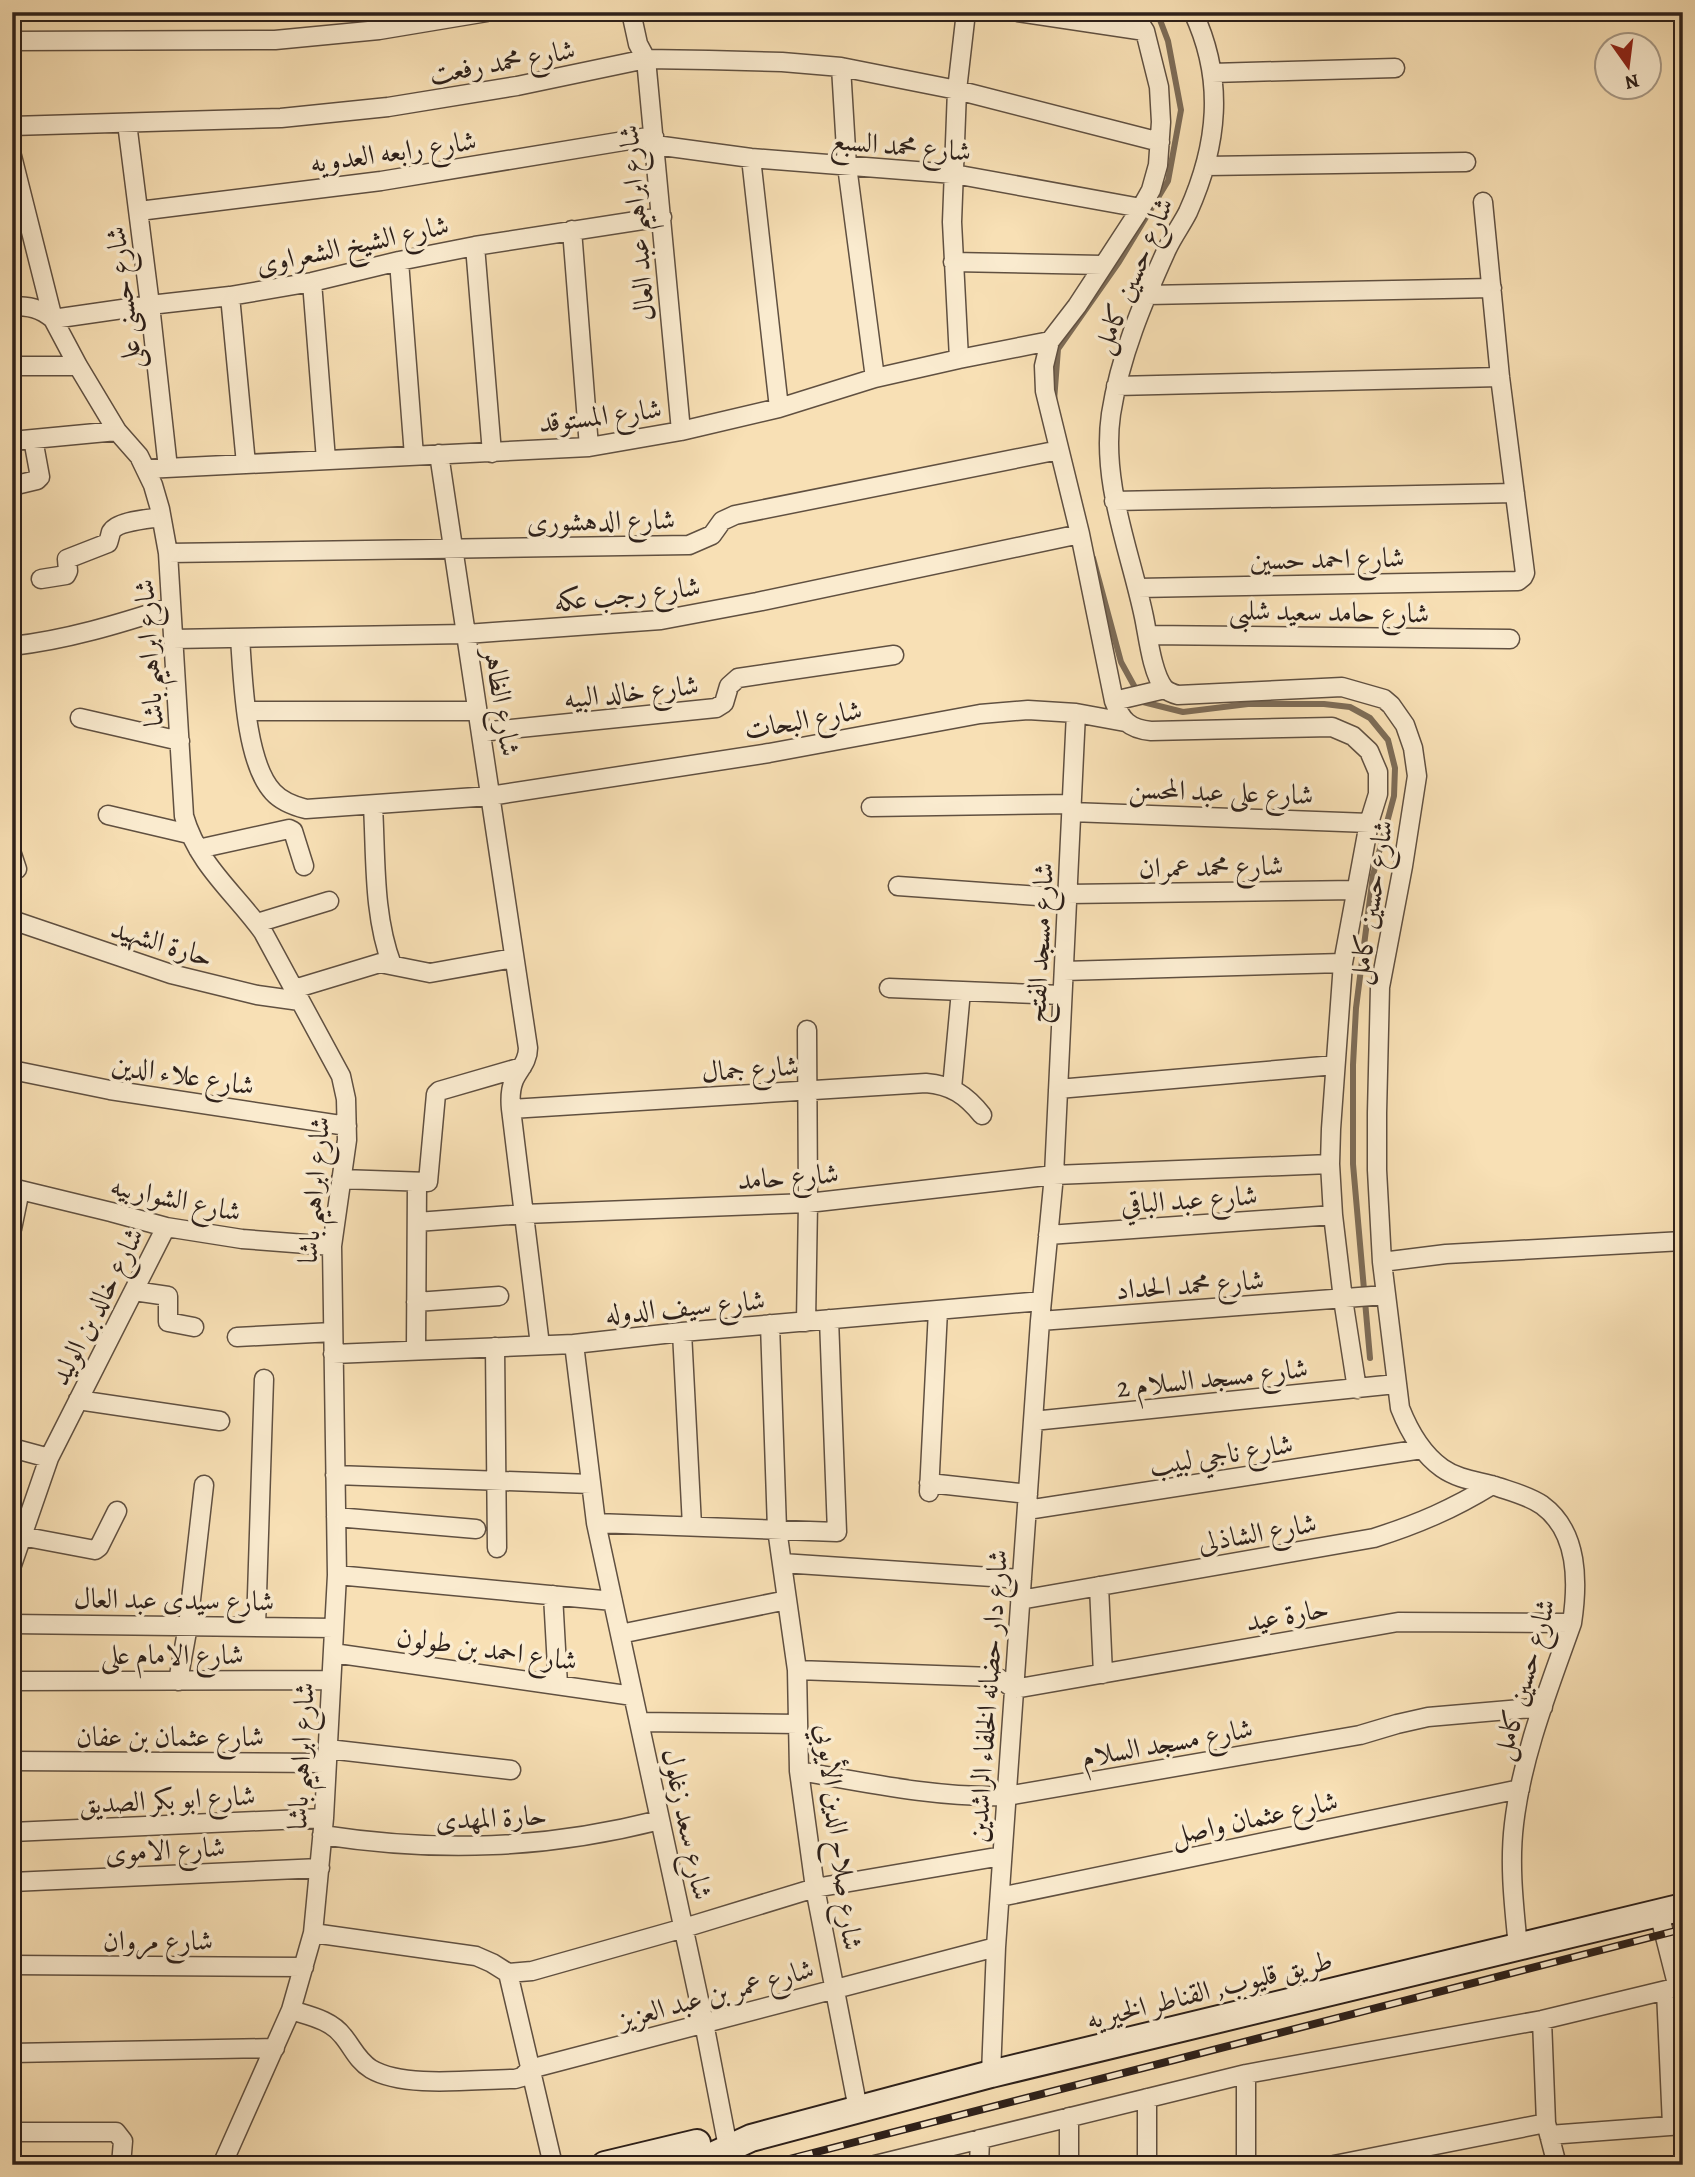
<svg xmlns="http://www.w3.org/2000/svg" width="1695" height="2177" viewBox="0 0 1695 2177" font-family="Alegreya,Amiri,serif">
	<rect width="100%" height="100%" fill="#f8e0b5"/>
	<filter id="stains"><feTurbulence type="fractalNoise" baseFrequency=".00286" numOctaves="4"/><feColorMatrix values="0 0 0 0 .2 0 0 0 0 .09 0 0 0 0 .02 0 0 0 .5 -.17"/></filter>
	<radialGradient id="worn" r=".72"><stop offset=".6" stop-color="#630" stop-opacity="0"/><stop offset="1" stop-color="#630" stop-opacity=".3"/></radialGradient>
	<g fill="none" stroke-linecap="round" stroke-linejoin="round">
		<!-- stream -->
		<path stroke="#7d6c57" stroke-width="6" d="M1054,401L1058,349L1119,262L1168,181L1181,110L1168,41L1157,12
			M1093,558L1121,662L1143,702L1183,712L1248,704H1324L1350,707L1370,718L1388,740L1395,768L1394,796L1373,875L1356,1008L1353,1065V1164L1370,1358"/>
		<!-- street casing -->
		<g stroke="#605041" stroke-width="21">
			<path id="street" d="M631,12L638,44L646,59L681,431
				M1018,12L1145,31
				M1133,12L1145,31L1159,87L1161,122L1158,165L1151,190L1141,208L1077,306L1050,341L1044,366L1045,391L1080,534L1114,701C1121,720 1129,729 1151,731L1332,727L1353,736L1369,751L1378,772V794L1369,823L1343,963L1331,1129L1330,1164L1333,1215L1343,1299L1357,1389
				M1193,12C1225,80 1218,145 1188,212C1182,224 1173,236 1167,249C1143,302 1120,356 1111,414C1101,483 1130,550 1144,617C1148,636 1152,673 1164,688C1168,692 1174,694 1178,695L1342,687L1384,699L1391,705L1405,725L1413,748L1417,776L1403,866L1380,987L1377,1113V1170L1382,1262L1400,1408C1409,1431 1421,1453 1442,1468C1459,1480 1478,1481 1498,1487C1513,1492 1529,1496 1542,1505C1579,1532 1578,1583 1572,1623C1549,1688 1522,1755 1514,1824C1509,1865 1514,1906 1518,1947
				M12,41L275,40L379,30L487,12
				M841,67L847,166L875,378
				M1212,73L1395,68
				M127,123L150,305L168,468
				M12,126L281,118L388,107L517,86L646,59L709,60L782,62L841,67L957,90L1160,142
				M655,145L751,158L954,174L1141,208
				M12,156L53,319L78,366L117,431L139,456L153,485L160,509L168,553L184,816C198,865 235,893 263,932L341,1076L346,1099L347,1140L332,1246L337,1575L324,1818L313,1933L291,2010L222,2165
				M751,158L779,408
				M1206,166L1466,162
				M139,211L381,181L654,136
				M572,230L589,447
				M475,246L492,453
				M399,261L414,456
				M953,262L1102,265
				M312,282L326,460
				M1147,295L1492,288
				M230,296L246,464
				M12,306C29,306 40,308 53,319L150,305L230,296L312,282L399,261L475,246L662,217
				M959,359L952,222L957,90L966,12
				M12,366H78
				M1116,386L1500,377
				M12,441L117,431
				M439,454L528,1048C528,1062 519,1069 514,1080C510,1090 510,1099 511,1109L540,1345
				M146,469L589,447L681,431L779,408L875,378L959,359L1050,341
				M12,486L37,480L40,477L33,439
				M1114,501L1515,493
				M168,553L689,545L712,535L722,521L735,515L1059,450
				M41,579L66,575L68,571L67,559L108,543C109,540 110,536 111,532C117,521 149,519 161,517
				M1138,588L1518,581L1523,577L1525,573L1500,377L1483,202
				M1148,635L1510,639
				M240,638C243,678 245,762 273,792C282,802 294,806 306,809L490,796L769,753L980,714L1028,710L1076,713L1125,722
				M173,639L466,634L661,620L757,602L1080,534
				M12,646C66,640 119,624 171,607
				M1114,701L1165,689
				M246,711H477
				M80,718L180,741
				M481,732L716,708L724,703L729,686L738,678L894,655
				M373,806C376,858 373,915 392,965
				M871,807L1072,804
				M1071,812L1369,823
				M108,815L189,834
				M198,849L289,829L293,831L304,866
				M12,854L17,869
				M898,886L1067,898
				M1067,894L1355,890
				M12,920L171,974L257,995L300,1001
				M257,923L329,901
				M1064,971L1343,963
				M889,988L1062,995
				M294,989L380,963L430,973L514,958
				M12,1070L110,1090L347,1126
				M952,1088L961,991
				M1058,1089L1335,1065
				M511,1109L926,1083C951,1085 966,1095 982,1115
				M341,1179L428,1182L436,1094L439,1091L522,1067
				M12,1188L111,1212L166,1227L242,1239L332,1246
				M417,1222L524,1214L808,1203L1054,1175L1330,1164
				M12,1229L20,1190
				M1048,1235L1333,1215
				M1382,1262L1446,1254L1683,1241
				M134,1291L168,1296V1322L194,1327
				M416,1302L499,1296
				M1040,1321L1385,1295
				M806,1322L808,1203L807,1030
				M770,1324L777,1529L797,1670L799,1771L815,1888L858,2109
				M682,1332L692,1526
				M237,1337L333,1332
				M574,1344L596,1523L704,2023L726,2137
				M495,1347L497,1548
				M416,1350L417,1183
				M333,1354L574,1344L682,1332L1042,1301
				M78,1400L220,1421
				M1033,1421L1396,1384
				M12,1448L49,1458
				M335,1475L591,1484
				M929,1483L1028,1494
				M929,1492L938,1310
				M1027,1510L1422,1449
				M336,1517L476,1529
				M596,1523L837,1532L829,1319
				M21,1536L95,1550L99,1547L117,1511
				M782,1563L1022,1579
				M12,1565L49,1458L166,1227
				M337,1575L613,1601
				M1099,1586L1103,1674
				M553,1595L558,1685
				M1020,1600L1374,1538C1418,1524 1453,1509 1492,1485
				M12,1624L334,1628
				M256,1626L264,1379
				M620,1634L787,1600
				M333,1653L633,1696
				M797,1670L992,1677L1000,1679L1014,1689L1398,1622L1572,1623
				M12,1681L331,1680
				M178,1681L188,1626L204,1485
				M639,1722L798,1724
				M328,1749L511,1770
				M12,1761L327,1763
				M799,1771C868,1783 936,1798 1007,1796L1360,1735L1397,1724L1428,1717L1543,1707
				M12,1832L324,1818
				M322,1835C439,1853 546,1849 660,1820
				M12,1882L320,1868
				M1000,1897L1520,1789
				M1659,1913L1678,1988
				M313,1933L476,1956L492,1963L508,1973
				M12,1965L304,1967
				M508,1973L532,1971L684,1928L815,1888L1002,1856
				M508,1973L553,2165
				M1666,1991L1672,2125
				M291,2010C310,2016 331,2020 343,2036C353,2048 357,2060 371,2069C405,2089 476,2079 515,2079L522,2077L530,2069L996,1947
				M1542,2020L1546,2123L1557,2165
				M12,2053L275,2048
				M991,2074L996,1947L1040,1321L1054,1175L1076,713
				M1069,2117V2165
				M12,2132H116L123,2141L121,2165
				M1549,2135L1683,2125
				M875,2165L1246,2074L1542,2020L1683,1986
				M979,2165L980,2139
				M1147,2165V2098
				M1246,2165V2074
				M1334,2165L1546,2123"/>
		</g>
		<!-- secondary casing -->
		<g stroke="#2d201a" stroke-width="30">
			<path id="secondary" d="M605,2165L697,2143
				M676,2165L712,2156L751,2138L991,2074L1683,1907"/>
		</g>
		<!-- street -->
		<use href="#street" stroke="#faebcf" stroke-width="18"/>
		<!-- secondary -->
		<use href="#secondary" stroke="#faebcf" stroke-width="26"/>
		<!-- rail casing -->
		<g stroke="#2d201a" stroke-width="8">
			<path id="rail" d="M766,2165L1683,1929"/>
		</g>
		<!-- rail -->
		<use href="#rail" stroke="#faebcf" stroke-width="5" stroke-dasharray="16" stroke-linecap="butt"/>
	</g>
	<g text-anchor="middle" stroke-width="7" stroke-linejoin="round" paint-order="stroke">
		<!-- street labels -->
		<g font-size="28" fill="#2d201a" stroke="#faebcf">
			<text transform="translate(502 61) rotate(-10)" y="10">شارع محمد رفعت</text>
			<text transform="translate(901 145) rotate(5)" y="10">شارع محمد السبع</text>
			<text transform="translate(393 151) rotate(-8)" y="10">شارع رابعه العدويه</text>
			<text transform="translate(636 223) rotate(-95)" y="10">شارع ابراهيم عبد العال</text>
			<text transform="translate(352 244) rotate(-12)" y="10">شارع الشيخ الشعراوى</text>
			<text transform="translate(1132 275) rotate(-67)" y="10">شارع حسين كامل</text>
			<text transform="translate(123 298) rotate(-97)" y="10">شارع حسنى على</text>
			<text transform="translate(600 415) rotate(-7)" y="10">شارع المستوقد</text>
			<text transform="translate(601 520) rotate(-1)" y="10">شارع الدهشورى</text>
			<text transform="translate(1327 558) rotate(-1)" y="10">شارع احمد حسين</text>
			<text transform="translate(627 593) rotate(-6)" y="10">شارع رجب عكه</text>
			<text transform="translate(1329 611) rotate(1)" y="10">شارع حامد سعيد شلبى</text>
			<text transform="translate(148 653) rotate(-94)" y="10">شارع ابراهيم باشا</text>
			<text transform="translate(631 691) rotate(-6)" y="10">شارع خالد البيه</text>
			<text transform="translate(503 702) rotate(81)" y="10">شارع الظاهر</text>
			<text transform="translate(803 719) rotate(-10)" y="10">شارع البحات</text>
			<text transform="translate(1221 791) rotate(2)" y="10">شارع على عبد المحسن</text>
			<text transform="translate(1211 866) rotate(-1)" y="10">شارع محمد عمران</text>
			<text transform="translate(1370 902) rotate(-81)" y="10">شارع حسين كامل</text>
			<text transform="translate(162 942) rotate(17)" y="10">حارة الشهيد</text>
			<text transform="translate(1039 943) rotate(-87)" y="10">شارع مسجد الفتح</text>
			<text transform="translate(750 1068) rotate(-4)" y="10">شارع جمال</text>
			<text transform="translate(183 1074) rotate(9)" y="10">شارع علاء الدين</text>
			<text transform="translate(788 1176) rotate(-4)" y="10">شارع حامد</text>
			<text transform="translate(313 1190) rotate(-85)" y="10">شارع ابراهيم باشا</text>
			<text transform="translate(176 1198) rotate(12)" y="10">شارع الشواربيه</text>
			<text transform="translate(1189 1199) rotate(-4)" y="10">شارع عبد الباقي</text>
			<text transform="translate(1190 1284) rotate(-4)" y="10">شارع محمد الحداد</text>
			<text transform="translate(96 1306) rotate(-63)" y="10">شارع خالد بن الوليد</text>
			<text transform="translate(685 1306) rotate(-5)" y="10">شارع سيف الدوله</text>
			<text transform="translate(1212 1377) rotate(-6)" y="10">شارع مسجد السلام 2</text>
			<text transform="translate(1221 1454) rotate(-9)" y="10">شارع ناجي لبيب</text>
			<text transform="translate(1257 1532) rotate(-10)" y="10">شارع الشاذلى</text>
			<text transform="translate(174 1599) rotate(1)" y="10">شارع سيدى عبد العال</text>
			<text transform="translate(1287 1614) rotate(-10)" y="10">حارة عيد</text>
			<text transform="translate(487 1648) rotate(8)" y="10">شارع احمد بن طولون</text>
			<text x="172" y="1664">شارع الامام على</text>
			<text transform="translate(1523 1679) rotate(-74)" y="10">شارع حسين كامل</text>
			<text transform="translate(987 1696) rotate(-86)" y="10">شارع دار حضانه الخلفاء الراشدين</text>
			<text x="170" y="1746">شارع عثمان بن عفان</text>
			<text transform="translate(1167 1742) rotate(-10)" y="10">شارع مسجد السلام</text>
			<text transform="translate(300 1756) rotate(-87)" y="10">شارع ابراهيم باشا</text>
			<text transform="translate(167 1799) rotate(-3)" y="10">شارع ابو بكر الصديق</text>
			<text transform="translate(491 1817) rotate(-3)" y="10">حارة المهدى</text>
			<text transform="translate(1254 1817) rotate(-12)" y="10">شارع عثمان واصل</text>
			<text transform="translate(688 1824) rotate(78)" y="10">شارع سعد زغلول</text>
			<text transform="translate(840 1837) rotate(83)" y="10">شارع صلاح الدين الأيوبي</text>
			<text transform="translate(165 1849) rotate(-3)" y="10">شارع الاموى</text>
			<text x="158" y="1950">شارع مروان</text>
			<text transform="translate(1209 1989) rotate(-14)" y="10">طريق قليوب, القناطر الخيريه</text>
			<text transform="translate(716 1993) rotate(-15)" y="10">شارع عمر بن عبد العزيز</text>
		</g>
	</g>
	<!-- margin -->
	<rect width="1695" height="2177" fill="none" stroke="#f8e0b5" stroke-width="42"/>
	<rect x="14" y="14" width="1667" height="2149" fill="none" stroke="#2d201a" stroke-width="3.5"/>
	<rect x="21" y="21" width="1653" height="2135" fill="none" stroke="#2d201a" stroke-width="2"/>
	<!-- north arrow -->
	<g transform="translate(1628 66) rotate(166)"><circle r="33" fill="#faebcf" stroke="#a89a87" stroke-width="2"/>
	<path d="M0-5L12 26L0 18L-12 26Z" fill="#8f2418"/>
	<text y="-10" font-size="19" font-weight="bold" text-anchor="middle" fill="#2d201a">N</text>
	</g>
	<rect width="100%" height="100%" filter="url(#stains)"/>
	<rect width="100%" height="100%" fill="url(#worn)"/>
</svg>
